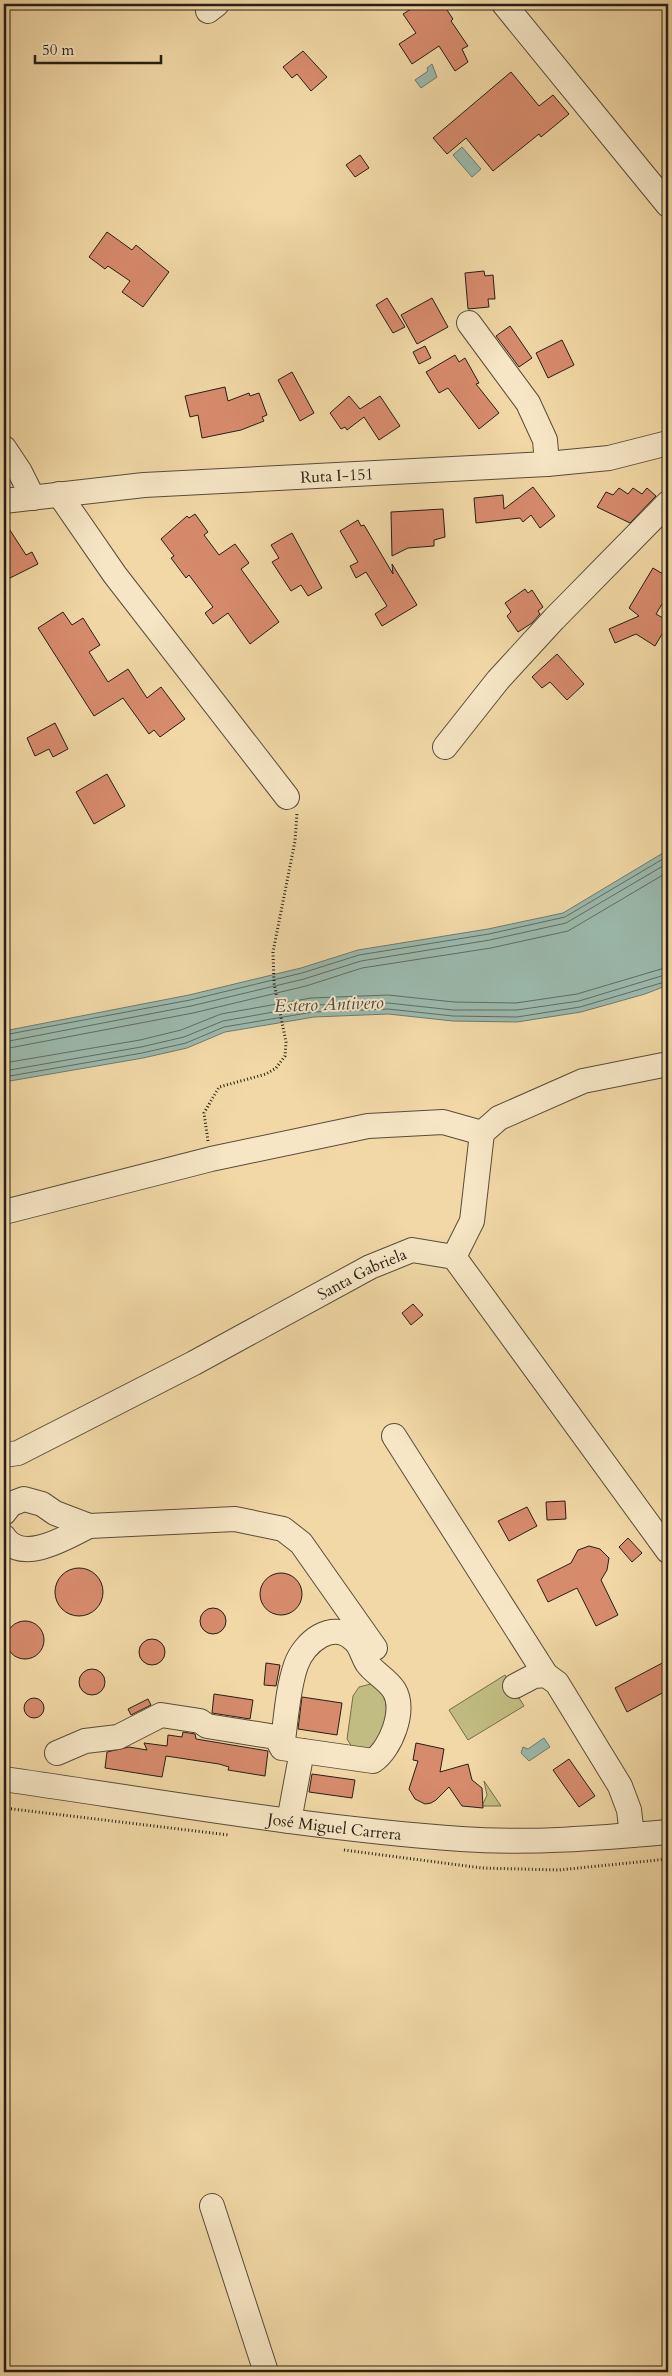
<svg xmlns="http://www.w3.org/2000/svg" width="672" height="2376" viewBox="0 0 672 2376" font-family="Cardo,serif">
	<rect width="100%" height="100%" fill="#f1d8a6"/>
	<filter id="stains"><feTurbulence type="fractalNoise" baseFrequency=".004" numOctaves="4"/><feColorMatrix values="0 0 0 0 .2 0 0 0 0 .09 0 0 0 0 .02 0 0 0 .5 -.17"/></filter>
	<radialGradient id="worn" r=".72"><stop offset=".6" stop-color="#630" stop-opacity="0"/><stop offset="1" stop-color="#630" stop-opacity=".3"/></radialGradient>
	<!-- green -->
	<path fill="#c1bc82" stroke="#746d4c" d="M505,1675L524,1706L468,1740L449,1710Z
		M371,1684L382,1691L388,1704L384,1735L371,1750H354L347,1739L353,1696L359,1687Z
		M484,1781L501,1806H482L487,1795Z"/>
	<!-- water -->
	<path fill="#9bb9ad" stroke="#6c7b70" d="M432,64L437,77L421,88L415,80L428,71L427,68Z
		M462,147L481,169L472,177L453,155Z
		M668,850V985L645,994L581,1012L517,1022L453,1021L388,1014L314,1017L225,1032L187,1048L143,1058L4,1082V1031L189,995L301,968L358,950L488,929L563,913Z
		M544,1738L550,1747L529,1761L521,1753L523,1747L528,1749Z"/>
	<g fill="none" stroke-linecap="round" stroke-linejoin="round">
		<!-- shore -->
		<path stroke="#606c61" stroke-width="1" d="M4,1035L190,1000L302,973L359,955L489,934L565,917L668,856
			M4,1042L191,1006L304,979L361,961L490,940L566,923L668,863
			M4,1049L193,1013L306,986L362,968L491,948L568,931L668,872
			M4,1063L140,1040L181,1030L221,1014L311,998L388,995L454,1002L516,1003L577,994L668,967
			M4,1071L141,1047L184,1037L223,1021L313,1005L388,1003L453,1010H517L579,1001L668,974
			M4,1077L142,1053L186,1043L224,1027L313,1012L388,1009L453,1016L517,1017L580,1007L668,981"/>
	</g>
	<!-- building -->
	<path fill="#d78b6d" stroke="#261e15" d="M419,4H443L453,19L451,21L468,46L462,49L468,62L455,71L439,46L412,64L399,44L416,33L403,14Z
		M303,51L327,77L311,91L297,74L292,78L283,67Z
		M511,72L539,106L553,95L569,114L541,137L539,134L493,171L466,138L447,154L433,138Z
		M360,155L369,168L355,177L346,165Z
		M107,232L132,250L136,245L169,272L143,307L122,292L130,281L108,266L105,269L89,257Z
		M484,271L485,276L493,275L495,299H488L489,307L468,309L465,273Z
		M387,298L405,327L393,333L376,305Z
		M432,298L448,327L417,344L401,315Z
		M510,326L532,358L519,367L496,336Z
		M562,340L574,365L548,378L536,353Z
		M425,346L431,358L419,364L413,352Z
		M455,355L459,362L465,358L479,383L476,384L499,413L479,429L448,388L439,393L426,372Z
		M292,372L314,413L300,421L278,380Z
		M225,387L228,401L249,393L250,396L259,393L267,415L262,417L264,421L241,430L202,438L198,415L190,417L185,396Z
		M349,396L360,409L380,396L400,426L379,440L364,417L347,430L345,427L341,429L330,413Z
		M533,487L555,516L540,528L531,515L523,522L520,518L476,523L474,498L503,495L504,509Z
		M619,488L628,494L633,488L642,494L647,488L656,496L630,523L597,507L606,492L613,495Z
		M443,509L445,537L434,540V546L408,548L392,556L391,512Z
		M195,514L208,532L204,535L219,555L235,544L249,563L241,569L279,622L250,644L228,613L213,624L205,613L213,607L189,575L186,578L171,558L174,556L161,539L187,516L189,518Z
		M358,520L361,526L364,525L393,574L392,564L417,605L382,626L375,614L387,606L366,572L356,578L350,566L358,562L340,531Z
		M4,521L26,555L32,552L38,564L4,581Z
		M292,533L322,588L308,596L301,585L291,591L272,562L279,558L271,545Z
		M653,568L668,577V594L656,614L668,621V624L655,646L636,634L615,643L609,629L639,616L629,608Z
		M525,589L528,593L532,590L543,607L538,611L540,614L532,623L518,632L507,616L511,612L505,603Z
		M63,612L72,625L83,618L100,645L89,652L108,682L128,669L147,698L161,687L185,719L160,737L154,730L149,734L123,698L94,716L38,628Z
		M557,654L584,684L567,700L550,682L542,688L532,677Z
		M55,723L68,749L53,757L49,749L35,756L27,738Z
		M107,774L125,806L94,824L76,792Z
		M413,1304L423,1315L411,1325L402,1313Z
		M565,1501L566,1519L547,1520L546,1502Z
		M527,1507L537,1526L509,1541L498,1521Z
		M628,1538L642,1553L632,1562L619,1547Z
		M589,1546L600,1549L609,1558L607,1570L601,1580L618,1615L596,1626L577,1588L548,1602L537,1580L571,1563L578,1550Z
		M55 1592a24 24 0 1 1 48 0a24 24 0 1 1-48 0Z
		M260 1594a21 21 0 1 1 42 0a21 21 0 1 1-42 0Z
		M200 1621a13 13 0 1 1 26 0a13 13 0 1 1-26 0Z
		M6 1640a19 19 0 1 1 38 0a19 19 0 1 1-38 0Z
		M139 1652a13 13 0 1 1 26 0a13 13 0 1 1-26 0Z
		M668,1660V1690L627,1712L615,1688Z
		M266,1663L280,1665L276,1686L264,1685Z
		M79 1682a13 13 0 1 1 26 0a13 13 0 1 1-26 0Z
		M214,1694L253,1700L250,1719L212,1713Z
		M302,1697L342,1703L337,1735L298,1729Z
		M24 1708a10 10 0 1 1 20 0a10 10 0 1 1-20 0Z
		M148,1699L151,1705L131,1715L128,1709Z
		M183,1732L195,1734L196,1739L268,1751L265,1776L228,1770L229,1767L219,1764L166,1756L162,1777L105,1768L107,1752L129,1747L147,1750L144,1743L167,1746L168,1735L182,1737Z
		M416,1743L444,1749L440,1772L468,1764L472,1780L482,1788L483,1808L462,1806L449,1787L436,1800L431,1803L425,1804L415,1799L409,1789L418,1761L413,1760Z
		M569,1759L595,1796L579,1807L553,1770Z
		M312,1774L355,1780L352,1798L309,1792Z"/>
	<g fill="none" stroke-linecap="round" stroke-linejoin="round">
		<!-- minor casing -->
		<g stroke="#594c39" stroke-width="26">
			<g id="minor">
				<path d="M504,4L668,205"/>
				<path d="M208,11L217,4"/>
				<path d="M469,323L528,403L545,440L547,464"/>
				<path d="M4,448L20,472L33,498"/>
				<path d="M59,494L115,575L287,797"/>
				<path id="s1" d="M4,501L144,485L547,464L609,458L668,443"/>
				<path d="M445,747L498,680L554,619L668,503"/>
				<path d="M4,1212L211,1159L368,1126L443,1122L482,1133"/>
				<path d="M454,1257L472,1221L482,1133L499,1118L583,1081L668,1064"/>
				<path d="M394,1436L546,1675"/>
				<path id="s2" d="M4,1455L18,1453L194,1363L370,1267L412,1250L454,1257L668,1551"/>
				<path d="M4,1513L11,1504L24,1499L42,1504L55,1513L89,1526L235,1519L283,1529L301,1543L375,1648"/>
				<path d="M4,1537C22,1565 67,1537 89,1526"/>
				<path d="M515,1686L534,1676L546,1675L557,1683L620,1786L629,1810L632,1835"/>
				<path d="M57,1753L85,1741L118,1737L161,1715L200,1721L207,1726L276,1737L282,1748L373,1761C391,1749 406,1710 394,1690C387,1679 374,1673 367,1663C362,1655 361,1646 354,1640C333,1619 304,1642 296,1665C287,1691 286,1721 282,1748"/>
				<path id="s3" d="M4,1779C156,1801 308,1828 461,1839C530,1844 599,1838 668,1832"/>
				<path d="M289,1821L302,1751"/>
				<path d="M212,2206L266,2372"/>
			</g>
		</g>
		<!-- path -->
		<path stroke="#261e15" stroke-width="3" stroke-dasharray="1 2.5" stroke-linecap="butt" d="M208,1141L204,1113L219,1087L266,1074L276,1068L285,1056L286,1042L274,983L273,952L295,841L297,813
			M4,1808L229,1835
			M344,1850L482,1868L559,1870L668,1859"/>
		<!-- minor -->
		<use href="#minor" stroke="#f6e6c5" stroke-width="24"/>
	</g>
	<g text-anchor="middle" stroke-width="4" stroke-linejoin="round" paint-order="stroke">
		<!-- street labels -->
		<g font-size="16" fill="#261e15" stroke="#f6e6c5">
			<text dy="6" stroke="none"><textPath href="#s1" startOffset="334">Ruta I-151</textPath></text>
			<text dy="6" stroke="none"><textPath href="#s2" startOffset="402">Santa Gabriela</textPath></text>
			<text dy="6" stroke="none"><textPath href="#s3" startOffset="334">José Miguel Carrera</textPath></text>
		</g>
		<!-- water labels -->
		<g font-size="18" font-style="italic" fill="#494c43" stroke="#f6e6c5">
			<text transform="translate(329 1004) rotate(-2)" y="6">Estero Antivero</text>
		</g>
	</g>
	<!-- margin -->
	<rect width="672" height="2376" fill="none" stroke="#f1d8a6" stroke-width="20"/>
	<rect x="5" y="5" width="662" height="2366" fill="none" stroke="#261e15" stroke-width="2.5"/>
	<rect x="10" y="10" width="652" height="2356" fill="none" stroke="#261e15"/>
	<!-- scale -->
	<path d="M35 55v8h126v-8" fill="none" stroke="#261e15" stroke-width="2.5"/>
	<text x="42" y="55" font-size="15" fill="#261e15" stroke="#f6e6c5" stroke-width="4" paint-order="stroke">50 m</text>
	<rect width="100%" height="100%" filter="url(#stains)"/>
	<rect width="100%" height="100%" fill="url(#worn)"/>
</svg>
